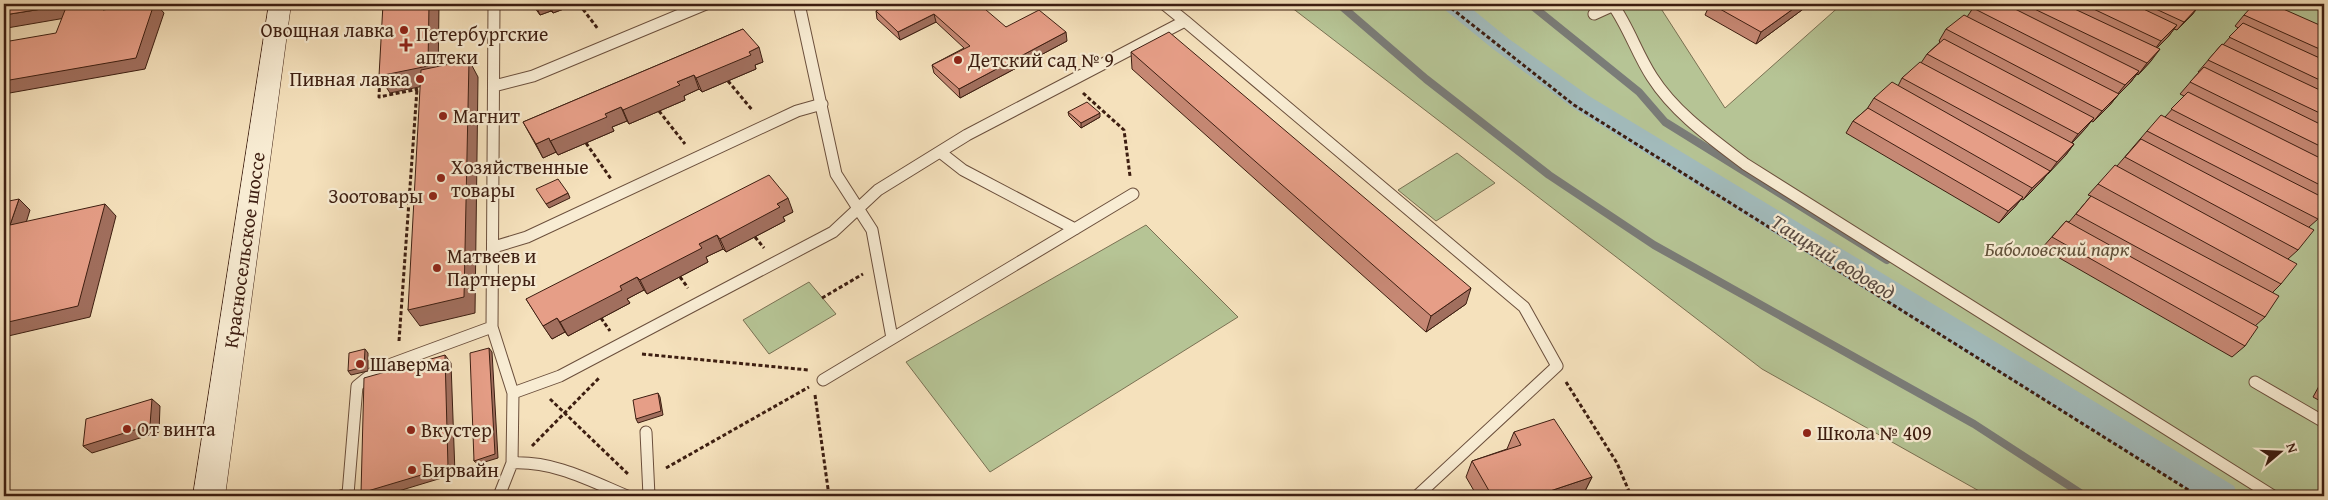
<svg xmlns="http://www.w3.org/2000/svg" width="2328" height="500" viewBox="0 0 2328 500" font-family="'Gentium Book Plus',serif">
	<rect width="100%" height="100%" fill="#f5e1bc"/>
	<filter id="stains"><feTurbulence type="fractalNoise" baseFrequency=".004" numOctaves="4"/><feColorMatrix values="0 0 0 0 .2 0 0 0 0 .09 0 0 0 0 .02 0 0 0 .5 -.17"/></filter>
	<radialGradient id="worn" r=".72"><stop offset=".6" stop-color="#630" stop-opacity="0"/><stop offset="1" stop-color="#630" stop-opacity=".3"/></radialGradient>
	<!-- green -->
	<path fill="#b6c495" stroke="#7a7153" d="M1287,4H1658L1725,108L1842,4H2324V496H1988L1762,369Z
		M1457,153L1495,183L1436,221L1398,190Z
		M1146,225L1238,317L990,472L906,362Z
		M809,282L836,314L769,354L743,320Z"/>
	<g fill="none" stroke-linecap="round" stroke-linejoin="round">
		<!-- stream -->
		<path stroke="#7a7c78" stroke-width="8" d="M1339,4L1426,79L1549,175L1654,245L1974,424L2085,496
			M1530,4L1639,92L1665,122L1887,260"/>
		<!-- canal -->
		<path fill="#a2bbbc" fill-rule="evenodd" d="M1441,4H1466L1509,39L1589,96L2234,486L2238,496H2197L1573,108L1493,49L1444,9Z"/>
		<!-- lane casing -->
		<g stroke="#6b4f3c" stroke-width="13">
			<path id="lane" d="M494,4L492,327L513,393
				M799,4L836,174L872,230L892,338
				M1164,4L1185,21
				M1613,5C1629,28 1637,54 1652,77C1675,113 1711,138 1745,164L2273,496
				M1594,14L1616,4
				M494,86L533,76L706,4
				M940,152L963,170L1075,229
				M494,247L527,237L797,111L822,104
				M823,380L1133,194
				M2255,382L2324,422
				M646,432L649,496
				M512,463C554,461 589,480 627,496
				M341,496L348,494L357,386L378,369L492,327
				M499,496L512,463L513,393L560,376L833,232L878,190L967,135L1185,21L1524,307L1557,366L1417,496"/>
		</g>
		<!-- secondary casing -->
		<g stroke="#3d1e11" stroke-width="1">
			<path id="secondary" d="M269,4H291L225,496H193Z"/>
		</g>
		<!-- path -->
		<path stroke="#3d1e11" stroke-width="3" stroke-dasharray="4 2.5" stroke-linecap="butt" d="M579,4L598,29
			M1446,4L1574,105L2198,496
			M380,75L379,97L418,89
			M728,81L753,111
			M1083,93L1124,130L1130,176
			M659,111L685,144
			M586,143L611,179
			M755,237L764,248
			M680,277L688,288
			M822,298L863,274
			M601,318L610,331
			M399,341L417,89
			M642,354L808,370
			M1566,382L1617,463L1631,496
			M815,395L829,496
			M550,399L628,474
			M532,446L599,378
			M666,468L809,387"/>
		<!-- lane -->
		<use href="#lane" stroke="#f8ecd3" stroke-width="11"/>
		<!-- secondary -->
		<use href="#secondary" fill="#f8ecd3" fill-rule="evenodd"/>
	</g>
	<!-- wall -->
	<path fill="#c68874" stroke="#3d1e11" d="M532,4H577L553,13L551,11L540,15Z
		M890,4L1006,27L1067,41L960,98L934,73L932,65L964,48L936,22L900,40L877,19L876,11Z
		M1710,4H1810L1756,44L1705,15Z
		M1978,4H2199L2192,15L2177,30L2174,29L2168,37L2157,48L2151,61L2138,75L2137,74L2130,83L2118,95L2109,106L2093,122L2091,121L2085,129L2072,143L2074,144L2065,156L2048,173L2041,182L2023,200L2021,199L2014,208L1999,223L1846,133L1853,121L1867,109L1874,98L1898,86L1902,78L1921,63L1927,54L1940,42L1939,41L1946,29L1967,17L1973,8Z
		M2244,15L2324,27V210L2318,219L2309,227L2298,250L2288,259L2281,284L2273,292L2265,317L2255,326L2245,346L2232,357L2042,248L2066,221L2069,222L2091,196L2088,195L2098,184L2117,166L2147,131L2165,117L2184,96L2180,94L2199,72H2198L2222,44L2223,45L2238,28L2235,26Z
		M743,29L763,62L755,65L756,69L702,92L699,89L684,96L685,100L629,124L627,121L612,127L614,131L558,155L556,152L543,158L523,122Z
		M1131,52L1466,304L1426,332L1132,69Z
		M1068,112L1100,117L1081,128L1069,116Z
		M793,212L783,217L785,221L726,252L723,249L706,257L708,262L647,294L644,290L627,299L630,303L568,336L565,332L552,339L526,299Z
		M2324,377V403L2313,397Z
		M1514,432L1592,477L1584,493L1575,496H1477L1466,477L1472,461L1507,449Z"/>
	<!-- shaded-wall -->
	<path fill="#a16f5e" stroke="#3d1e11" d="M105,4H119L112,22L103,10Z
		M154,4H156L164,13L145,69L4,94V81Z
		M429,4H439L438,83L390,93L379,76Z
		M535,4H548L551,11L540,15Z
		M549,4H577L553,13Z
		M1800,4H1810L1756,44L1761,32Z
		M67,5L77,16L7,28L4,24V15Z
		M2199,6L2192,15L2177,30L2184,22Z
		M934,14L936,22L900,40L898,32Z
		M2177,25L2168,37L2152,53L2161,41Z
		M1066,32L1067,41L960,98L959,89Z
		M759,47L763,62L755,65L756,69L702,92L696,78Z
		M2160,49L2151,61L2138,75L2147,63Z
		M469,60L478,77L475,313L420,326L408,310Z
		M2139,71L2130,83L2118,95L2109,106L2093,122L2102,111L2116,96L2125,85Z
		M694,75L699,89L684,96L685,100L629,124L623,110L677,82Z
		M621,107L627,121L612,127L614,131L558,155L550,141L605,114Z
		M1100,113V117L1081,128V123Z
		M2094,118L2085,129L2069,146L2078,134Z
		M549,138L556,152L543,158L536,144Z
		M2074,144L2065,156L2048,174L2057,162Z
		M2050,171L2041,182L2023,200L2032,188Z
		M568,193L570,198L549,208L546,204Z
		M2023,197L2014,208L1999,223L2008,211Z
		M788,198L793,212L783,217L785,221L726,252L720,239L777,204Z
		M19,199L30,210L22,236L10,225Z
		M105,204L116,216L90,317L4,337V323Z
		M717,235L723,249L706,257L708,262L647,294L640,280L699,244Z
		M4,246H7L4,260Z
		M637,277L644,290L627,299L630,303L568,336L560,322L620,286Z
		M1471,288L1466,304L1426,332L1431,316Z
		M557,318L565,332L552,339L543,326Z
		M489,348L492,352L498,458L478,464L474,461Z
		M365,349L368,353V371L351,375L348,371Z
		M445,355L451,363L455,474L382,496H364L361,493Z
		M658,393L660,397L663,415L638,423L636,419Z
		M152,399L160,406L159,432L92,453L83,446Z
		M1592,477L1584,493L1575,496H1535Z"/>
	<!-- building -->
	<path fill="#e69e87" stroke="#3d1e11" d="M4,4H105L103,10L141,4H154L136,58L4,81V42L56,33L67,5L4,15Z
		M383,4H429L428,66L379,76Z
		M890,4H979L1006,27L1039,10L1066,32L959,89L932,65L970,46L934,14L898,32L876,11Z
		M1711,4H1800L1761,32Z
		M1978,4H2005L2139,71L2125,85L1973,8Z
		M2024,4H2064L2160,49L2147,63Z
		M2083,4H2133L2177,25L2161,41Z
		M2145,4H2193L2199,6L2184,22Z
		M2254,4H2272L2324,27V51L2244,15Z
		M1964,15L2119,94L2102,111L1946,29Z
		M2243,23L2324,60V82L2229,37Z
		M743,29L759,47L749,52L751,55L696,78L694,75L677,82L680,85L623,110L621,107L605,114L607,117L550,141L549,138L536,144L523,122Z
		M1169,32L1471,288L1431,316L1131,52Z
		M1944,39L2094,118L2078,134L1927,54Z
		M2222,44L2324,92V115L2208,60Z
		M469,60L464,297L408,310L421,70Z
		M1920,62L2074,144L2057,162L1902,78Z
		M2204,67L2324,126V148L2190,82Z
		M1892,82L2050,171L2032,188L1874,98Z
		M2188,92L2324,160V187L2171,109Z
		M1087,102L1100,113L1081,123L1068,112Z
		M1868,108L2023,197L2008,211L1853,121Z
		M2161,115L2324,198V210L2318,219L2147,131Z
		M2141,139L2314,230L2298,250L2125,157Z
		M2115,165L2297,264L2281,284L2098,184Z
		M769,175L788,198L777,204L780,207L720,239L717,235L699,244L702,248L640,280L637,277L620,286L622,290L560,322L557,318L543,326L526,299Z
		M558,179L568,193L546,204L536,189Z
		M2091,196L2279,296L2265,317L2076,214Z
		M19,199L10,225L105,204L78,306L4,323V255L7,246H4V202Z
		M2066,221L2258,327L2245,346L2052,237Z
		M489,348L495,454L474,461L470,353Z
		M365,349L364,367L348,371L349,353Z
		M445,355L448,467L361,493L364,378Z
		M658,393L661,411L636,419L633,400Z
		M152,399L150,425L83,446L86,419Z
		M1554,419L1592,477L1535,496H1492L1472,461L1521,445L1514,432Z"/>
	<!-- markers -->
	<g fill="#8f2418" stroke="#f8ecd3" stroke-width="2">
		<circle cx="404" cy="30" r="5"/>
		<path d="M403.5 37.5h5v5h5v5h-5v5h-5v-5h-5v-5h5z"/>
		<circle cx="958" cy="60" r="5"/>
		<circle cx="420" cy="79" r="5"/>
		<circle cx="443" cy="116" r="5"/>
		<circle cx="441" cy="178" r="5"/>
		<circle cx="433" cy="196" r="5"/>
		<circle cx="437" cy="268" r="5"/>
		<circle cx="360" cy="364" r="5"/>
		<circle cx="127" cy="429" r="5"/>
		<circle cx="411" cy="430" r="5"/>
		<circle cx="1807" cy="433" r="5"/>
		<circle cx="412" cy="470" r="5"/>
	</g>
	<g text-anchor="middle" stroke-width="4.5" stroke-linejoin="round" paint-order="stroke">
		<!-- poi labels -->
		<g font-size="20" fill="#3d1e11" stroke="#f8ecd3" text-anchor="start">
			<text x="394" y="37" text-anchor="end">Овощная лавка</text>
			<text x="416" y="41">Петербургские<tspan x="416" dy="23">аптеки</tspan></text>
			<text x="968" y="67">Детский сад № 9</text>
			<text x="410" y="86" text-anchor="end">Пивная лавка</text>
			<text x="453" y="123">Магнит</text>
			<text x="451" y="174">Хозяйственные<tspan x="451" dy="23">товары</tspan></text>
			<text x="423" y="203" text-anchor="end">Зоотовары</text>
			<text x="447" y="263">Матвеев и<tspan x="447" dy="23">Партнеры</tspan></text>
			<text x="370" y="371">Шаверма</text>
			<text x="137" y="436">От винта</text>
			<text x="421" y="437">Вкустер</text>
			<text x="1817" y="440">Школа № 409</text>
			<text x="422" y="477">Бирвайн</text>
		</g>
		<!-- park labels -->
		<g font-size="20" font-style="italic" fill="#615039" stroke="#f8ecd3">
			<text x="2057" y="256">Баболовский парк</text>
		</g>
		<!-- street labels -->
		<g font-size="20" fill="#3d1e11" stroke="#f8ecd3">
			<text transform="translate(244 250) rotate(-82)" y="7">Красносельское шоссе</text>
		</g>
		<!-- water labels -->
		<g font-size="21" font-style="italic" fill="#5b4d44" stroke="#f8ecd3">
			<text transform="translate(1833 257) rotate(32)" y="7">Таицкий водовод</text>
		</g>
	</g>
	<!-- margin -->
	<rect width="2328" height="500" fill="none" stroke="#f5e1bc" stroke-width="20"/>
	<rect x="5" y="5" width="2318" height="490" fill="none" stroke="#3d1e11" stroke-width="2.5"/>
	<rect x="10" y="10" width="2308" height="480" fill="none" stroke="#3d1e11"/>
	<!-- north arrow -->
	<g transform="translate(2280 452) rotate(71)" stroke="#f8ecd3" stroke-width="4" paint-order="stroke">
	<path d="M0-4L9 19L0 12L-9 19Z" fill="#3d1e11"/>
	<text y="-8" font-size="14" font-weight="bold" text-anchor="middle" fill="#3d1e11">N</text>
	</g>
	<rect width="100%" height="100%" filter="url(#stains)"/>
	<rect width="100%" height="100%" fill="url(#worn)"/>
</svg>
